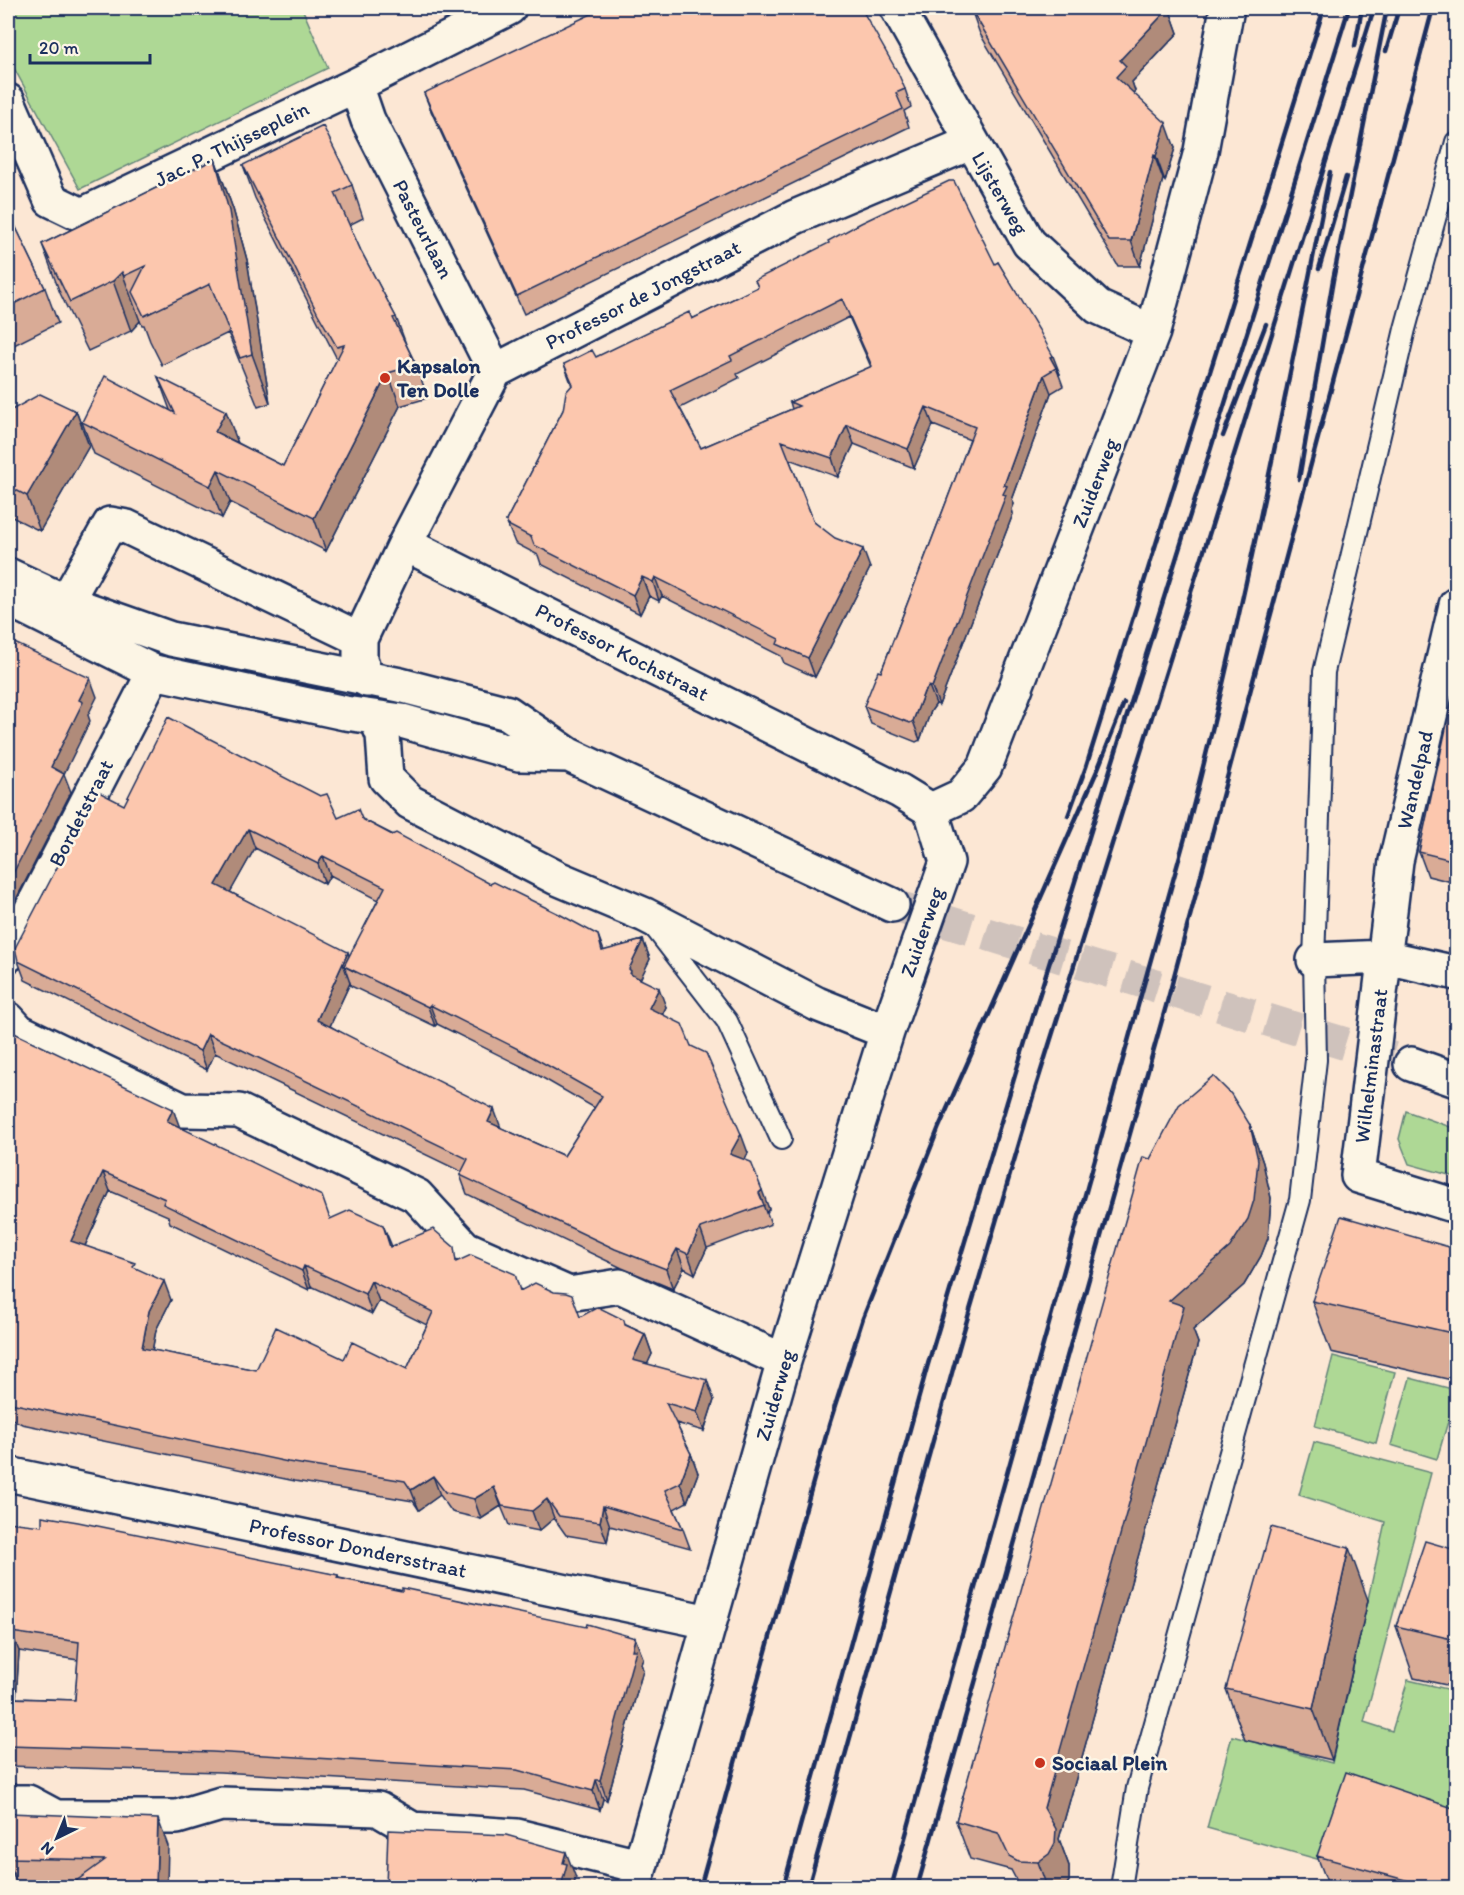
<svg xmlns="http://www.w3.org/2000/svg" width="1464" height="1895" viewBox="0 0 1464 1895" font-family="Itim,sans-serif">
	<rect width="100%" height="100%" fill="#fce7d4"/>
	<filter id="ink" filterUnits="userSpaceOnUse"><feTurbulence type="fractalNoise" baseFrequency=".0167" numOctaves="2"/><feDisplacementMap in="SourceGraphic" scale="12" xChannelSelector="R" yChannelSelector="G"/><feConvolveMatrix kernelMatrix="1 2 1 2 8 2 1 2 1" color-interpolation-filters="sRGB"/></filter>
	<g filter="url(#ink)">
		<!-- green -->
		<path fill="#aed895" stroke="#64847a" stroke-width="1.5" d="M8,8H302L328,68L80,189L8,57Z
			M1406,1111L1456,1129V1177L1409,1164L1399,1139Z
			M1333,1356L1395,1372L1376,1443L1315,1426Z
			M1410,1378L1456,1390V1401H1454L1437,1459L1391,1445Z
			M1314,1442L1431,1473L1364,1722L1392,1731L1408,1680L1456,1691V1847L1338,1865L1207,1828L1232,1736L1332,1763L1385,1522L1299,1495Z"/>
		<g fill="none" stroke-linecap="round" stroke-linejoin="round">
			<!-- secondary-tunnel -->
			<path stroke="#cfc2bc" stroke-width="33" stroke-dasharray="33 16" stroke-linecap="butt" d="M892,905L1411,1064"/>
			<!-- lane casing -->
			<g stroke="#1b2f5e" stroke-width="24">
				<path id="lane" d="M652,924L727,1021L781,1139
					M1121,1888L1137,1788L1300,1200L1316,1060L1314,960L1324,672L1405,329L1456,142"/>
			</g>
			<!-- street casing -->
			<g stroke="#1b2f5e" stroke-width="38">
				<path id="street" d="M897,8L1029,243L1098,307L1153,332
					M356,85L368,120L495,371
					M8,101L51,200L82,215L356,85L509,8
					M405,544L900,791L931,810
					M66,602L110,524L127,527L360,639
					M1456,605L1396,861L1358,1176L1456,1206
					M367,680L360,659V639L405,544L495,371L795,217L970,143
					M376,718L383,735L386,778L410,802L557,878L645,915L817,1004L887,1032
					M931,810L961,796L985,767L1153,332L1201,151L1227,8
					M8,955L154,672
					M1314,960L1385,957L1456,973
					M8,1019L19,1031L183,1110L239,1111L417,1196L465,1248L569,1294L620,1286L784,1361
					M8,1474L709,1622
					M8,1802H28L56,1817H177L221,1804L378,1809L412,1829L517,1836L639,1866
					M634,1888L784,1361L887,1032L947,862L931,810"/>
			</g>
			<!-- secondary casing -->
			<g stroke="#1b2f5e" stroke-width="38">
				<path id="secondary" d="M8,575L66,602L171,639L400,685L508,713L569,755L892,905
					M8,599L154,672L345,713L402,721L519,754L569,755
					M1411,1064L1456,1080"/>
			</g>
			<!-- lane -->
			<use href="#lane" stroke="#fcf5e5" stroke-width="20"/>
			<!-- street -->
			<use href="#street" stroke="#fcf5e5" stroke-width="33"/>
			<!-- secondary -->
			<use href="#secondary" stroke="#fcf5e5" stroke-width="33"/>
			<!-- rail -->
			<path stroke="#1b2f5e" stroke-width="4.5" d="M1355,46L1362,8
				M1386,51L1399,8
				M1319,269L1346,177
				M1223,436L1266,324
				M1299,479L1333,280L1387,8
				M1068,816L1086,767L1324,8
				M700,1888L829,1425L863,1318L939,1127L1097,771L1124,703
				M783,1888L928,1364L1035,1009L1349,8
				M808,1888L962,1337L1034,1093L1374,8
				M891,1888L1186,834C1243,615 1286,394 1330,172
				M917,1888L1166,1006L1433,8"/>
		</g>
		<!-- wall -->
		<path fill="#d9ab96" stroke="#1b2f5e" stroke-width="1.5" fill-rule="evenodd" d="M1169,8L1178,33L1132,82L1135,91L1133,93L1175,148L1165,181L1163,179L1140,266H1118L980,34L971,9Z
			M905,89L911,107L904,111L909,127L524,314L431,111L424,93Z
			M215,159L233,209L247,260L270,403L258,407L228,333L162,365L150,341L144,325H142L140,321L131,331L88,351L60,293L42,244Z
			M243,165L352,185L363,218L349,225L361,251L396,317L406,344L416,365L428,398L400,406L326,551L230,502L222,518L94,454L82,422L170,410L158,377L238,443L283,466L337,359L255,198Z
			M8,211L45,288L58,323L8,348Z
			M998,262L1060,374L1059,375L1063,386L1051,393L1012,500L1014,504L1012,509L1013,514L939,705L936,704L931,711L920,740L916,742L871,724L864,706L881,672L970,440L933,425L914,468L854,444L838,477L789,459L814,522L870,568L815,677L784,663L781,656L662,596L659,601L649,596L640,614L541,564L538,555L515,543L506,521L563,410L572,386L564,364L596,357L692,319L758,287L755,280L995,264ZM849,317L871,367L790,402L792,409L701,448L680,408L739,378L737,374Z
			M76,411L89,446L40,531L8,515V412Z
			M1456,683V883L1428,876L1419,852Z
			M124,805L362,819L490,884L598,935L604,951L643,940L650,959L640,979L666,1007L662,1015L691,1046L748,1153L745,1160L769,1209L767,1213L771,1224L707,1248L695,1274L684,1268L673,1289L622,1268L467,1194L460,1175L462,1172L215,1053L207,1070L25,980L18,961ZM255,848L325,884L330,875L378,900L350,956L230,892ZM350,983L351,986L435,1026L437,1024L529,1070L595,1108L564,1156L501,1128L330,1026Z
			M8,1030L179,1127L330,1219L391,1247L459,1261L580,1317L626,1325L645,1334L652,1354L647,1364L714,1400L704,1431L676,1423L691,1454L698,1473L687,1502L674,1509L683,1529L690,1548L610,1526L607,1542L566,1535L554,1518L539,1531L509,1525L501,1506L481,1519L452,1512L440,1495L419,1510L413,1501L295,1481L22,1424L8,1417ZM110,1191L168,1216L170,1223L309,1290L311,1286L372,1314L379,1301L427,1325L407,1369L344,1359L256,1370L152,1350L156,1330L171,1300L137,1269L85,1246Z
			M1250,1125L1263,1163L1271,1198L1268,1238L1261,1256L1244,1285L1193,1330L1198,1343L1059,1839L1069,1866V1881L1065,1887H1020L1011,1870L970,1859L956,1821L1150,1159Z
			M1456,1249V1381L1331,1352L1312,1301Z
			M8,1522L338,1575L339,1578L635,1638L643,1658L641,1664L643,1670L607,1800L603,1799L600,1810L524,1790L220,1772L8,1766ZM19,1651L78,1660L75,1700L16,1698Z
			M1456,1550V1687L1414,1678L1396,1626Z
			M1368,1600L1332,1760L1245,1740L1226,1689Z
			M168,1846L71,1886L17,1885L8,1858Z
			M1317,1856L1456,1887H1329Z"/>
		<!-- shaded-wall -->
		<path fill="#b08b7a" stroke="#1b2f5e" stroke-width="1.5" d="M1169,8L1178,33L1132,82L1135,91L1125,101L1116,77L1120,60Z
			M1166,123L1175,148L1165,181L1156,156Z
			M1154,155L1163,179L1140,266L1131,241Z
			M215,159L233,209L247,260L270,403L252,354Z
			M122,272L140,321L131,331L113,281Z
			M1053,356L1060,374L1059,375L1056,368L1050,357Z
			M388,373L400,406L326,551L314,518Z
			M1044,375L1051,393L1012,500L1014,504L1012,509L1013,514L939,705L932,687L1003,494L1004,485Z
			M926,407L933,425L914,468L908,449Z
			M76,411L89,446L40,531L27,496Z
			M226,411L238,443L215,432Z
			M847,425L854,444L838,477L832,458Z
			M218,470L230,502L222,518L210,486Z
			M863,549L870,568L815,677L808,658Z
			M642,577L649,596L640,614L633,595Z
			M655,577L662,596L659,601L653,582Z
			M90,678L97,697L88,715L90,721L64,774L71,792L8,915V883L51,767L79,700Z
			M929,686L936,704L931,711L920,740L913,721L924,692Z
			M248,829L255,848L223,905L216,885Z
			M323,856L330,875L325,884L318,864Z
			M643,940L650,959L637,986L638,990L629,969Z
			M348,952L355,972L344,966L350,983L324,1039L317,1020Z
			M659,988L666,1007L656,1027L649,1008Z
			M430,1005L437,1024L435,1026L428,1007Z
			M208,1034L215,1053L207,1070L200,1051Z
			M173,1109L180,1128L167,1121Z
			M494,1109L501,1128L488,1122Z
			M1250,1125L1263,1163L1271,1198L1268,1238L1261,1256L1244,1285L1193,1330L1198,1343L1059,1839L1069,1866V1881L1065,1887H1047L1038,1862L1044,1808L1169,1301Z
			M741,1134L748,1153L737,1173L730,1154Z
			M103,1172L110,1191L78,1261L71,1241Z
			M762,1190L769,1209L766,1213L759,1193Z
			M383,1225L391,1244L397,1267L390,1247Z
			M700,1228L707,1248L695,1274L688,1254Z
			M677,1249L684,1268L673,1289L666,1269Z
			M304,1266L311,1286L309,1290L302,1271Z
			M164,1281L171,1300L156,1330L149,1368L142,1348L149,1311Z
			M371,1281L379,1301L372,1314L365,1294Z
			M645,1334L652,1354L640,1380L633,1360Z
			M707,1380L714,1400L704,1431L697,1412Z
			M691,1454L698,1473L687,1502L680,1483Z
			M433,1476L440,1495L419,1510L411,1490Z
			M494,1487L501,1506L481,1519L474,1499Z
			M547,1499L554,1518L539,1531L532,1511Z
			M603,1506L610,1526L607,1542L600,1522Z
			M1349,1548L1368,1600L1332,1760L1313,1709Z
			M11,1632L19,1651L15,1717L8,1698Z
			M635,1638L643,1658L641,1664L643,1670L607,1800L600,1780Z
			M596,1780L603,1799L600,1810L593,1791Z
			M158,1819L168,1846L167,1887L156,1886Z
			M566,1852L576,1878L574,1884L576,1887H561L563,1863Z"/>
		<!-- building -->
		<path fill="#fcc7ae" stroke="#1b2f5e" stroke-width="1.5" fill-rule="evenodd" d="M604,8H861L898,73L905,89L896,93L903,109L517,296L424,93Z
			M975,8H1169L1120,60L1126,66L1116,77L1166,123L1156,156L1154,155L1131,241H1109L971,9Z
			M323,126L352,185L335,193L361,251L396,317L393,318L416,365L388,373L314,518L218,470L210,486L82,422L105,376L175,413L158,377L226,411L215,432L283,466L344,345L337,347L318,314L243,165Z
			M215,159L229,211L252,354L240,358L210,284L144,316L132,292L145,266L124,276L122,272L113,281L70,302L42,244Z
			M949,181H954L995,264L998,262L1039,330L1053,356L1050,357L1056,368L1044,375L1004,485L1007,486L1003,494L1006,495L932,687L929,686L924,692L913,721L910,723L864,706L878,671L881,672L975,427L926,407L908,449L847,425L832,458L782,441L814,522L835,538L863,549L808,658L777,644L779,639L655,577L653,582L642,577L633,595L534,545L531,537L508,525L506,521L563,410L566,392L573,384L564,364L592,350L596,357L689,312L692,319L758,287L755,280L829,243L828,241L861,223ZM842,299L872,366L790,402L799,406L701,448L670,390L732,360L730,356Z
			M8,211L45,288L8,307Z
			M40,394L76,411L27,496L8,486V412Z
			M8,640L90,678L79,700L83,702L51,767L64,774L8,883Z
			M1456,683V861L1419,852Z
			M168,717L320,796L327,794L338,818L358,809L362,819L392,835L396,833L490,884L494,882L561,915L598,935L602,951L643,940L629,969L631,971L630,974L659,988L649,1008L682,1024L691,1046L706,1053L741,1134L730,1154L751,1162L762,1190L759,1193L764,1205L700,1228L688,1254L677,1249L666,1269L615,1249L460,1175L468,1159L238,1048L208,1034L200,1051L18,961L15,948L97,791L124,805ZM248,829L318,864L323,856L385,887L344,966L428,1007L430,1005L522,1051L602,1096L564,1156L488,1122L494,1109L317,1020L348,952L216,885Z
			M8,1030L173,1109L167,1121L322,1196L330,1219L350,1210L383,1225L390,1247L433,1229L454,1247L456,1262L471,1255L515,1274L520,1291L535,1283L554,1292L566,1293L572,1295L580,1317L598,1307L624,1320L625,1325L645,1334L633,1360L707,1380L697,1412L666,1403L691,1454L680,1483L665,1490L683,1529L603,1506L600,1522L559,1516L547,1499L532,1511L502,1506L494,1487L474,1499L445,1492L433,1476L411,1490L405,1481L288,1462L15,1404L8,1401ZM103,1172L165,1199L163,1204L302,1271L304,1266L365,1294L371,1281L433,1312L407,1369L352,1342L344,1359L276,1327L256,1370L142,1348L149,1311L164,1281L133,1267L135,1263L71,1241Z
			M1213,1076L1231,1094L1250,1125L1258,1160L1254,1200L1248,1219L1230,1247L1169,1301L1184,1306L1044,1808L1056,1829L1055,1843L1049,1854L1038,1862L1018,1861L1009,1856L998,1833L956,1821L1143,1157L1150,1159L1179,1105Z
			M1341,1216L1456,1249V1334L1312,1301Z
			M42,1516L78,1522L338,1575L337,1578L402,1591V1588L586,1627L587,1624L635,1638L632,1650H636L600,1780H596L593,1791L517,1770L212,1752L8,1746V1522L42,1526ZM11,1632L79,1642L75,1700L8,1698Z
			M1271,1527L1349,1548L1313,1709L1226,1689Z
			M1425,1541L1456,1550V1640L1396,1626Z
			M1346,1772L1456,1809V1887H1431L1317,1856Z
			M9,1813L158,1819L156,1886L192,1887H68L105,1860L8,1858Z
			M388,1830L506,1835L566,1852L563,1863L567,1864L561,1887H386Z"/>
	</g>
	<!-- markers -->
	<g fill="#c8321e" stroke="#fcf5e5" stroke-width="2">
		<circle cx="385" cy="378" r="6"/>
		<circle cx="1040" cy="1763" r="6"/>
	</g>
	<g text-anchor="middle" stroke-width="5" stroke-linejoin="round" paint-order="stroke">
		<!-- street labels -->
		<g font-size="21" fill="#1b2f5e" stroke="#fcf5e5">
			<text transform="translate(232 144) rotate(-26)" y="7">Jac. P. Thijsseplein</text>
			<text transform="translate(1000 193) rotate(60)" y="7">Lijsterweg</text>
			<text transform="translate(423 229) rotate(63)" y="7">Pasteurlaan</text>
			<text transform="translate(643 295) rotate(-27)" y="7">Professor de Jongstraat</text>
			<text transform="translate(1095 483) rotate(-69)" y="7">Zuiderweg</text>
			<text transform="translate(622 652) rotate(27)" y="7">Professor Kochstraat</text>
			<text transform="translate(1415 780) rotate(-77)" y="7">Wandelpad</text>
			<text transform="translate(81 813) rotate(-63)" y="7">Bordetstraat</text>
			<text transform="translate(922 932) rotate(-71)" y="7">Zuiderweg</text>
			<text transform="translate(1371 1066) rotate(-83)" y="7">Wilhelminastraat</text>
			<text transform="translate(775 1395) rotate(-74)" y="7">Zuiderweg</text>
			<text transform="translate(358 1548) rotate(12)" y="7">Professor Dondersstraat</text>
		</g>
		<!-- poi labels -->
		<g font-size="21" font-weight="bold" fill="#1b2f5e" stroke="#fcf5e5" text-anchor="start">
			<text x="397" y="373">Kapsalon<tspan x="397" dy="24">Ten Dolle</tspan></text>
			<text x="1052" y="1770">Sociaal Plein</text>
		</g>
	</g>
	<!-- margin -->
	<rect width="1464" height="1895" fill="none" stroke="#fcf5e5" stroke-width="30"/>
	<rect x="15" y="15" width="1434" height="1865" fill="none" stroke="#1b2f5e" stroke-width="2" filter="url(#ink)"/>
	<!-- north arrow -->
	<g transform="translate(57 1838) rotate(223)" stroke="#fcf5e5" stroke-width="4.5" paint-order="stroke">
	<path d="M0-4.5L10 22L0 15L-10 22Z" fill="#1b2f5e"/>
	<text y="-9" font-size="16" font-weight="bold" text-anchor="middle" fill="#1b2f5e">N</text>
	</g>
	<!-- scale -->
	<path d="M30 54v9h120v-9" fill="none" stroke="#1b2f5e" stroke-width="3"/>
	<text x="39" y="54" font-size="18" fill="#1b2f5e" stroke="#fcf5e5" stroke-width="4.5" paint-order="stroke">20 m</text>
</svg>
